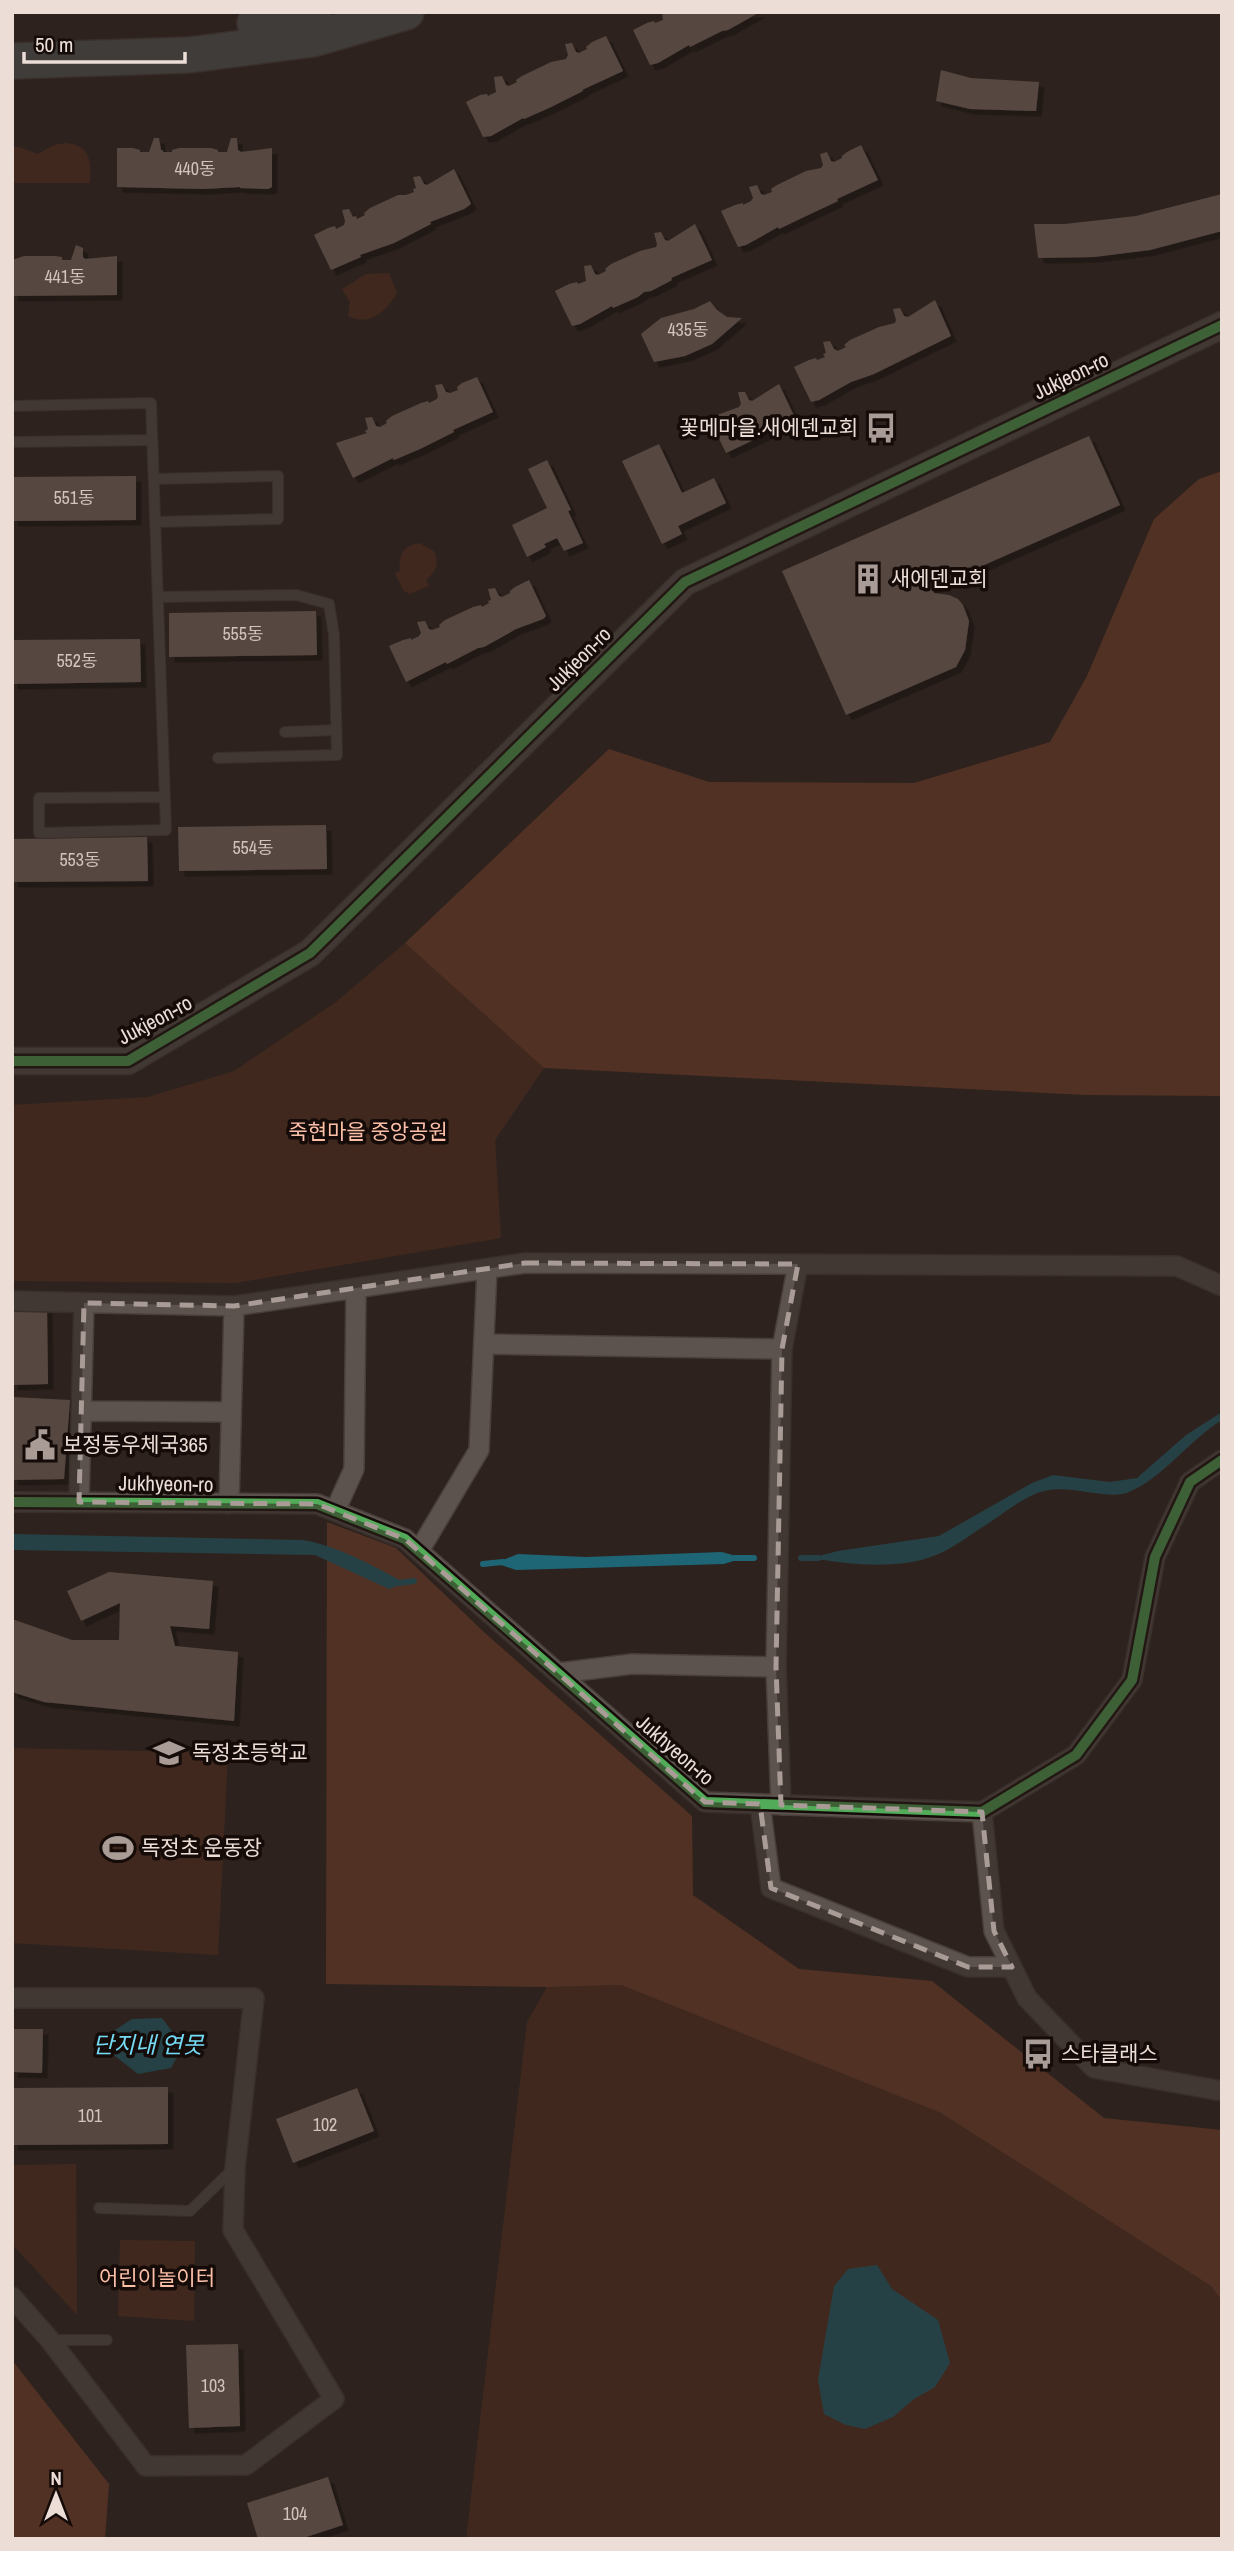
<svg xmlns="http://www.w3.org/2000/svg" width="1234" height="2551" viewBox="0 0 1234 2551" font-family="'Archivo Narrow','Noto Sans KR',sans-serif">
	<defs>
		<filter id="shadow"><feDropShadow dx="5.5" dy="5.5" stdDeviation="0" flood-color="#0009"/></filter>
	</defs>
	<rect width="100%" height="100%" fill="#2d221d"/>
	<!-- green -->
	<path fill="#573020" d="M65,143C92,145 91,163 90,183H12V147H19L38,154L54,145Z
		M389,273L397,293C386,311 371,327 348,316L350,302L342,289L366,274Z
		M419,543L434,551C439,563 437,571 426,580L429,586L409,594L403,590L395,573L400,571C398,555 403,546 419,543Z
		M405,943L544,1068L495,1140L501,1238L236,1283L12,1281V1105L148,1097L234,1071L336,1002Z
		M12,1748L228,1753L218,1955L12,1943Z
		M621,1985L941,2113L1211,2286L1222,2301V2539H466L527,2022L547,1987Z
		M76,2164L77,2315L12,2244V2165Z
		M120,2240L195,2241L194,2321L118,2316Z"/>
	<!-- forest -->
	<path fill="#7d432c" d="M1222,471V1096L1086,1095L544,1068L405,943L609,749L709,782L914,783L1050,742L1087,676L1154,519L1199,479Z
		M327,1522L396,1548L485,1633L692,1816L693,1895L799,1969L932,1981L1104,2118L1222,2130V2301L1211,2286L941,2113L621,1985L547,1987L326,1984Z
		M12,2360L109,2484L105,2539H12Z"/>
	<!-- water -->
	<path fill="#1e6675" d="M1222,1412V1420C1188,1441 1163,1478 1129,1492C1108,1501 1072,1484 1044,1491C1024,1496 1006,1512 989,1523C974,1532 959,1544 943,1552C904,1571 853,1565 811,1558L838,1551L939,1536L1032,1483L1053,1475L1110,1482L1137,1478L1186,1435Z
		M12,1534L303,1540C338,1546 374,1566 405,1583L389,1589L315,1555L12,1550Z
		M722,1552L743,1558L724,1564L516,1570L495,1563L518,1554L586,1557Z
		M162,2018L183,2046L171,2068L138,2074L115,2056L112,2032L132,2019Z
		M877,2265L892,2289L938,2320L950,2363L935,2387L914,2399L893,2417L865,2429L846,2425L824,2414L818,2380L834,2286L848,2269Z"/>
	<g fill="none" stroke-linecap="round" stroke-linejoin="round">
		<!-- stream -->
		<path stroke="#1e6675" stroke-width="6" d="M735,1558H754
			M801,1558H818
			M483,1564L503,1562
			M399,1583L414,1581"/>
	</g>
	<!-- building -->
	<path fill="#88746d" filter="url(#shadow)" d="M662,12L676,14L760,12L728,30L722,31L690,47L689,45L658,63L650,65L633,30L647,23L654,21L655,23L663,20Z
		M606,36L623,71L582,90L583,91L549,108L524,119L523,118L491,136L483,137L466,102L480,95L487,94L488,96L496,92L494,77L502,76L506,85L509,86L517,82L516,80L522,76L551,62L566,59L568,55L565,44L572,43L576,52L579,53L587,49L586,47L592,42Z
		M941,70L971,78L1039,82L1036,111L970,109L936,101Z
		M154,138H159L161,150H163V152H172V150L179,148H211L218,150V152H227L231,138H237L238,150L241,152L272,148V187L268,189L240,188V187L203,189L117,187V148H133L140,150V152H149Z
		M861,145L878,180L837,199L838,201L804,217L779,229L778,227L746,245L738,247L721,211L735,205L743,203V205L751,201L753,198L749,187L757,185L761,194L764,195L772,192L771,189L777,185L806,171L821,168L823,165L820,154L827,152L831,161L834,162L842,158V156L847,152Z
		M454,169L471,204L464,209L430,222L431,224L394,243L360,255L361,257L331,270L314,235L328,228L335,226L336,229L344,225L345,221L342,210L349,209L353,217L356,216L357,219L365,215L364,213L370,208L398,195H406L414,192L413,189L416,188L413,177L420,176L424,184L427,185Z
		M1222,194V231L1150,250L1094,257L1038,258L1034,224H1065L1136,216Z
		M695,224L712,260L671,278L672,280L651,291L644,292L638,297L613,308L612,306L580,324L572,326L555,291L569,284L577,282L578,284L586,281L584,266L591,265L595,274L598,275L606,271L605,269L611,264L640,251L656,247L657,244L654,233L661,232L665,240L668,241Z
		M76,245L83,248V257L85,259L117,256V295L12,296V260L24,256H55L62,257V260H71Z
		M935,300L951,336L874,374L851,382L819,400L811,402L794,367L809,360L816,358L817,360L825,357L823,354L826,353L823,342L830,341L834,349L838,351L846,347L844,345L850,340L879,327L895,323L896,320L893,309L900,308L904,316L908,317Z
		M710,301L717,310L727,317L742,318L712,344L685,356L654,362L641,334L661,318L694,309Z
		M477,377L493,412L453,430L454,432L420,449L394,460L393,458L353,478L336,443L367,433L365,431L368,429L365,418L372,417L376,426L380,427L387,423L386,421L392,416L421,403L428,401L429,403L437,399L438,396L435,385L442,384L446,392L450,393L458,390L457,387L462,383Z
		M779,384L796,420L726,453L709,418L739,407L741,404L738,392H745L749,400L752,401Z
		M1089,436L1120,505L932,588L934,593L949,595L958,599L963,605L969,621L965,650L956,667L846,715L782,571Z
		M659,444L682,493L714,478L726,503L678,526L682,534L662,544L622,461Z
		M547,460L571,510L568,511L583,543L564,551L557,538L544,544L546,547L527,557L512,525L547,508L528,469Z
		M136,476V520L12,521V477Z
		M529,580L546,616L543,619L516,629L484,647L478,648L447,664L446,662L406,682L389,646L403,640L411,638V640L419,636L421,633L417,622L425,621L429,629L432,630L440,627L439,625L445,620L473,607L481,605L482,607L489,603L488,601L491,600L488,589L495,588L499,596L502,597L510,593V591L515,587Z
		M316,611L317,655L169,657V613Z
		M140,639L141,682L12,684V640Z
		M326,825L327,869L179,871L178,827Z
		M147,837L148,881L12,882V839Z
		M12,1308H47L48,1384L12,1385Z
		M13,1397L70,1400L64,1479L12,1480Z
		M109,1572L213,1581L209,1629L170,1626L175,1646L238,1652L234,1721L44,1702L12,1692V1619L72,1640H119L120,1603L81,1621L67,1591Z
		M12,2029H43L42,2073L12,2072Z
		M168,2087V2144L12,2145V2088Z
		M357,2088L374,2131L293,2163L276,2119Z
		M238,2344L240,2426L189,2428L186,2345Z
		M328,2477L343,2525L300,2539H258L247,2503Z"/>
	<g fill="none" stroke-linecap="round" stroke-linejoin="round">
		<!-- lane casing -->
		<g stroke="#483e3a" stroke-width="12">
			<path id="lane" d="M12,406L151,403C156,545 161,688 166,830L39,833V798L165,797
				M12,442L152,440
				M154,479L278,476V519L155,522
				M158,597L296,595L329,604L334,635L337,755L218,758
				M285,732L336,730
				M99,2208L190,2211L234,2168
				M51,2340H107"/>
		</g>
		<!-- street casing -->
		<g stroke="#483e3a" stroke-width="22">
			<path id="street" d="M12,1301L234,1306L525,1263L1177,1266L1222,1286
				M484,1344L782,1349
				M81,1411L231,1412
				M12,1502L317,1504L405,1539L705,1802L982,1812L1076,1755L1132,1680L1155,1557L1190,1482L1222,1460
				M79,1502L84,1303
				M229,1504L234,1306
				M335,1511L354,1469L356,1288
				M419,1551L479,1450L487,1269
				M559,1673L632,1664L776,1667
				M760,1804L771,1888L968,1967H1012
				M781,1805L776,1667L782,1349L798,1264
				M982,1812L994,1931L1027,1998L1094,2068L1222,2091
				M12,1998H254L235,2168L233,2230L334,2399L246,2465L146,2466L50,2340L12,2297"/>
		</g>
		<!-- secondary casing -->
		<g stroke="#483e3a" stroke-width="29">
			<path id="secondary" d="M12,1061H128L310,953L685,582L1222,325"/>
		</g>
		<!-- highway casing -->
		<g stroke="#483e3a" stroke-width="38">
			<path id="highway" d="M255,23L296,17L314,12
				M12,61L189,55L313,39L406,12"/>
		</g>
		<!-- lane -->
		<use href="#lane" stroke="#5c524e" stroke-width="10"/>
		<!-- street -->
		<use href="#street" stroke="#5c524e" stroke-width="19"/>
		<!-- secondary -->
		<use href="#secondary" stroke="#5c524e" stroke-width="26"/>
		<!-- highway -->
		<use href="#highway" stroke="#555c5d" stroke-width="35"/>
		<!-- cycleway casing -->
		<g stroke="#150b08" stroke-width="15">
			<path id="cycleway" d="M12,1061H128L310,953L685,582L1222,325
				M12,1502L317,1504L405,1539L705,1802L982,1812L1076,1755L1132,1680L1155,1557L1190,1482L1222,1460"/>
		</g>
		<!-- cycleway -->
		<use href="#cycleway" stroke="#51ab58" stroke-width="10"/>
	</g>
	<!-- marked area -->
	<path d="M0 0H1234V2551H0ZM525,1263L798,1264L782,1349L776,1667L781,1805L982,1812L994,1931L1012,1967H968L771,1888L760,1804L705,1802L405,1539L317,1504L79,1502L84,1303L234,1306Z" fill="#2d221d" fill-opacity=".55" fill-rule="evenodd"/>
	<path fill="none" stroke="#a99c96" stroke-width="5" stroke-dasharray="14 9" stroke-linejoin="round" d="M525,1263L798,1264L782,1349L776,1667L781,1805L982,1812L994,1931L1012,1967H968L771,1888L760,1804L705,1802L405,1539L317,1504L79,1502L84,1303L234,1306Z"/>
	<!-- icons -->
	<defs>
		<g id="bus-bare" transform="scale(2.415)"><path d="M-5-6H5V4H4V6H2V4H-2V6H-4V4H-5ZM-3.5-4V0h7V-4ZM-3.5 1.2v1.5H-2V1.2ZM2 1.2v1.5H3.5V1.2Z" fill="#a99c96" stroke="#150b08" stroke-width="2.5" paint-order="stroke"/></g>
		<g id="building-bare" transform="scale(2.415)"><path d="M-4-6H4V6H1V3H-1V6H-4ZM-2.5-4.3h1.7v1.8h-1.7ZM.8-4.3h1.7v1.8H.8ZM-2.5-1h1.7V.8h-1.7ZM.8-1h1.7V.8H.8Z" fill="#a99c96" stroke="#150b08" stroke-width="2.5" paint-order="stroke"/></g>
		<g id="civic-bare" transform="scale(2.415)"><path d="M-.6-6.5H3V-4.5H.6V-3L4-1V1h2V6H-6V1h2V-1L-.6-3ZM-1.2 2.5V6h2.4V2.5Z" fill="#a99c96" stroke="#150b08" stroke-width="2.5" paint-order="stroke"/></g>
		<g id="school-bare" transform="scale(2.415)"><path d="M0-5L7-2L0 1L-7-2ZM-4 1L0 2.5L4 1V4Q0 6-4 4Z" fill="#a99c96" stroke="#150b08" stroke-width="2.5" paint-order="stroke"/></g>
		<g id="stadium-bare" transform="scale(2.415)"><path d="M0-5a6.5 5 0 1 0 0 10a6.5 5 0 1 0 0-10ZM-3.5-1.8h7v3.6h-7Z" fill="#a99c96" stroke="#150b08" stroke-width="2.5" paint-order="stroke"/></g>
	</defs>
	<g fill-rule="evenodd">
		<use href="#bus-bare" x="881" y="428"/>
		<use href="#building-bare" x="868" y="579"/>
		<use href="#civic-bare" x="40" y="1445"/>
		<use href="#school-bare" x="169" y="1753"/>
		<use href="#stadium-bare" x="118" y="1848"/>
		<use href="#bus-bare" x="1038" y="2054"/>
	</g>
	<g text-anchor="middle" stroke-width="7" stroke-linejoin="round" paint-order="stroke">
		<!-- number labels -->
		<g font-size="18" fill="#d3c3bc">
			<text x="195" y="175">440동</text>
			<text x="65" y="283">441동</text>
			<text x="688" y="336">435동</text>
			<text x="74" y="504">551동</text>
			<text x="243" y="640">555동</text>
			<text x="77" y="667">552동</text>
			<text x="253" y="854">554동</text>
			<text x="80" y="866">553동</text>
			<text x="90" y="2122">101</text>
			<text x="325" y="2131">102</text>
			<text x="213" y="2392">103</text>
			<text x="295" y="2520">104</text>
		</g>
		<!-- street labels -->
		<g font-size="21" fill="#ecddd7" stroke="#150b08">
			<text transform="translate(1071 376) rotate(-26)" y="7">Jukjeon-ro</text>
			<text transform="translate(579 659) rotate(-45)" y="7">Jukjeon-ro</text>
			<text transform="translate(155 1020) rotate(-28)" y="7">Jukjeon-ro</text>
			<text transform="translate(166 1484) rotate(1)" y="7">Jukhyeon-ro</text>
			<text transform="translate(675 1750) rotate(41)" y="7">Jukhyeon-ro</text>
		</g>
		<!-- poi labels -->
		<g font-size="21" fill="#ecddd7" stroke="#150b08" text-anchor="start">
			<text x="858" y="435" text-anchor="end">꽃메마을.새에덴교회</text>
			<text x="891" y="586">새에덴교회</text>
			<text x="63" y="1452">보정동우체국365</text>
			<text x="192" y="1760">독정초등학교</text>
			<text x="141" y="1855">독정초 운동장</text>
			<text x="1061" y="2061">스타클래스</text>
		</g>
		<!-- park labels -->
		<g font-size="21" fill="#fbbfa8" stroke="#150b08">
			<text x="368" y="1139">죽현마을 중앙공원</text>
			<text x="157" y="2285">어린이놀이터</text>
		</g>
		<!-- water labels -->
		<g font-size="23" font-style="italic" fill="#74dbf5" stroke="#150b08">
			<text x="148" y="2053">단지내 연못</text>
		</g>
	</g>
	<!-- border -->
	<rect width="1234" height="2551" fill="none" stroke="#ecddd7" stroke-width="28"/>
	<!-- north arrow -->
	<g transform="translate(56 2495)" stroke="#150b08" stroke-width="5" paint-order="stroke">
	<path d="M0-5L12 26L0 18L-12 26Z" fill="#ecddd7"/>
	<text y="-10" font-size="19" font-weight="bold" text-anchor="middle" fill="#ecddd7">N</text>
	</g>
	<!-- scale -->
	<path d="M24 52v10h161v-10" fill="none" stroke="#ecddd7" stroke-width="3.5"/>
	<text x="35" y="52" font-size="21" fill="#ecddd7" stroke="#150b08" stroke-width="5" paint-order="stroke">50 m</text>
</svg>
